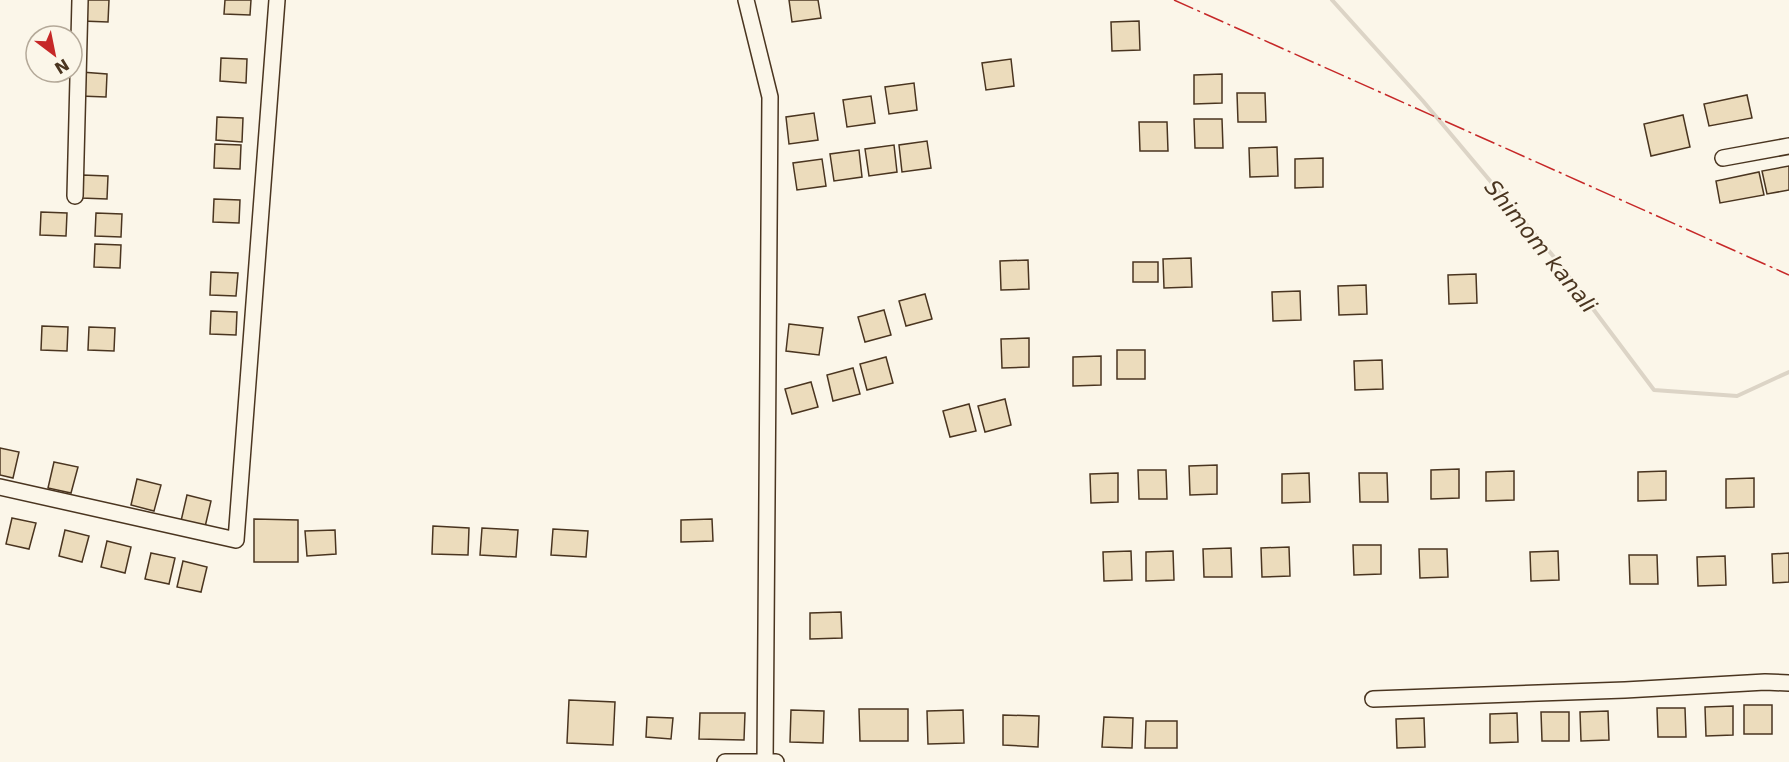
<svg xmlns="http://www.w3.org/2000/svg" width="1789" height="762" viewBox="0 0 1789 762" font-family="'DejaVu Sans',sans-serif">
	<rect width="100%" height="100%" fill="#fbf6e9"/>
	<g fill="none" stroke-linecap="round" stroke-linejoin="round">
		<!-- stream -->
		<path stroke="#dcd4c6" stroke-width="4" d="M1332,0L1423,101L1554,257L1654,390L1737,396L1789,372"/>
	</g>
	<!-- building -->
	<path fill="#ecdcbc" stroke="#4a3520" stroke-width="1.5" d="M83,0H109L108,22L82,21Z
		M225,0H251L250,15L224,14Z
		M789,0H818L821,18L792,22Z
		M1139,21L1140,50L1112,51L1111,22Z
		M221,58L247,59L246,83L220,81Z
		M1011,59L1014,86L986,90L982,63Z
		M81,72L107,74L106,97L80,96Z
		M1222,74V103L1194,104V75Z
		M914,83L917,110L889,114L885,87Z
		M1237,93H1265L1266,122H1238Z
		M1747,95L1752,118L1709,126L1704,104Z
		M871,96L875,123L847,127L843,100Z
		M814,113L818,140L789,144L786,117Z
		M1683,115L1690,147L1651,156L1644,124Z
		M217,117L243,118L242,142L216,140Z
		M1194,119H1222L1223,148H1195Z
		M1139,122H1167L1168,151H1140Z
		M927,141L931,168L902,172L899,145Z
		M215,144L241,145L240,169L214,168Z
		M894,145L897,172L869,176L865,149Z
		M1277,147L1278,176L1250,177L1249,148Z
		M859,150L862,177L834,181L830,154Z
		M1323,158V187L1295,188V159Z
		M822,159L826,186L797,190L793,163Z
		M1789,166V190L1767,194L1762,171Z
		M1759,172L1764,195L1720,203L1716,181Z
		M82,175L108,176L107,199L81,198Z
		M214,199L240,200L239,223L213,222Z
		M41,212L67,213L66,236L40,235Z
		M96,213L122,214L121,237L95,236Z
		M95,244L121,245L120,268L94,267Z
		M1191,258L1192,287L1164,288L1163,259Z
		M1028,260L1029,289L1001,290L1000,261Z
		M1133,262H1158V282H1133Z
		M211,272L238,273L236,296L210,295Z
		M1476,274L1477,303L1449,304L1448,275Z
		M1366,285L1367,314L1339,315L1338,286Z
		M1300,291L1301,320L1273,321L1272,292Z
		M925,294L932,319L906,326L899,301Z
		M884,310L891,335L865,342L858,317Z
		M211,311L237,312L236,335L210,334Z
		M789,324L823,328L819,355L786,351Z
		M42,326L68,327L67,351L41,350Z
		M89,327L115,328L114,351L88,350Z
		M1029,338V367L1002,368L1001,339Z
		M1117,350H1145V379H1117Z
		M1101,356V385L1073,386V357Z
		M886,357L893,383L867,390L860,364Z
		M1382,360L1383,389L1355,390L1354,361Z
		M853,368L860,394L833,401L827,375Z
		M811,382L818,407L792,414L785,389Z
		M1005,399L1011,425L985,432L978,406Z
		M969,404L976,431L950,437L943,411Z
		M0,448L19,452L13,478L0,475Z
		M54,462L78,467L71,493L48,488Z
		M1217,465V494L1190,495L1189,466Z
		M1459,469V498L1431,499V470Z
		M1138,470H1166L1167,499H1139Z
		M1514,471V500L1486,501V472Z
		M1666,471V500L1638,501V472Z
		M1118,473V502L1091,503L1090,474Z
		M1309,473L1310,502L1282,503V474Z
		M1359,473H1387L1388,502H1360Z
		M1754,478V507L1726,508V479Z
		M137,479L161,485L154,511L131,505Z
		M187,495L211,501L205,527L181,521Z
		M12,518L36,523L29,549L6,544Z
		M254,519L298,520V562H254Z
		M712,519L713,541L681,542V520Z
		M433,526L469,528L468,555L432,554Z
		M482,528L518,530L516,557L480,555Z
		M553,529L588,531L586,557L551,555Z
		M65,530L89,536L82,562L59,556Z
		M335,530L336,554L307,556L305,531Z
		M107,541L131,547L125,573L101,567Z
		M1353,545H1381V574L1354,575Z
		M1289,547L1290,576L1262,577L1261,548Z
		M1231,548L1232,577H1204L1203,549Z
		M1419,549H1447L1448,577L1420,578Z
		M1131,551L1132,580L1104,581L1103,552Z
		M1173,551L1174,580L1146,581V552Z
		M1558,551L1559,580L1531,581L1530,552Z
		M151,553L175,558L169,584L145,579Z
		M1789,553V582L1773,583L1772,554Z
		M1629,555H1657L1658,584H1630Z
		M1725,556L1726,585L1698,586L1697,557Z
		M183,561L207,567L201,592L177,587Z
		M841,612L842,638L810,639V613Z
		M569,700L615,702L613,745L567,743Z
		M1744,705H1772V734H1744Z
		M1733,706V735L1706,736L1705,707Z
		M1657,708H1685L1686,737H1658Z
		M859,709H908V741H860Z
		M791,710L824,711L823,743L790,742Z
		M963,710L964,743L928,744L927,711Z
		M1608,711L1609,740L1581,741L1580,712Z
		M1541,712H1569V741H1542Z
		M700,713H745L744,740L699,739Z
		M1517,713L1518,742L1490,743V714Z
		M1003,715L1039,716L1038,747L1003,745Z
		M647,717L673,718L671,739L646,737Z
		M1104,717L1133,718L1132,748L1102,747Z
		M1424,718L1425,747L1397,748L1396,719Z
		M1146,721H1177V748H1145Z"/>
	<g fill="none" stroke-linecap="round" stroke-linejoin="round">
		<!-- minor casing -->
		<g stroke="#4a3520" stroke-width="18">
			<path id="minor" d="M746,0L770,97L765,762
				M1723,158L1789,146
				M75,196L80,0
				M0,487L236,540L277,0
				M1373,699L1625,690L1765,682L1789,683
				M725,762H776"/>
		</g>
		<!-- minor -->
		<use href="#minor" stroke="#fbf6e9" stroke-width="15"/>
		<!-- power -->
		<path stroke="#c62828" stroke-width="1.5" stroke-dasharray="21 4.5 3 4.5" stroke-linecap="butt" d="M1174,0L1789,275"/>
	</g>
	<g text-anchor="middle" stroke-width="4.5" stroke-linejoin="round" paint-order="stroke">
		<!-- water labels -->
		<g font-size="22" font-style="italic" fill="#4a3520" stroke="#fbf6e9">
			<text transform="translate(1541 246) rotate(51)" y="8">Shimom kanali</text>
		</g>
	</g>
	<!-- north arrow -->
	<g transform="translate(54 54) rotate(148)"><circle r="28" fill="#fbf6e9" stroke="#b4a999" stroke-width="1.5"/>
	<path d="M0-4.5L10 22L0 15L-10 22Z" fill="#c62828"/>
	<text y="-9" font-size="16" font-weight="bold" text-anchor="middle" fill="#4a3520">N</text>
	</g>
</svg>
